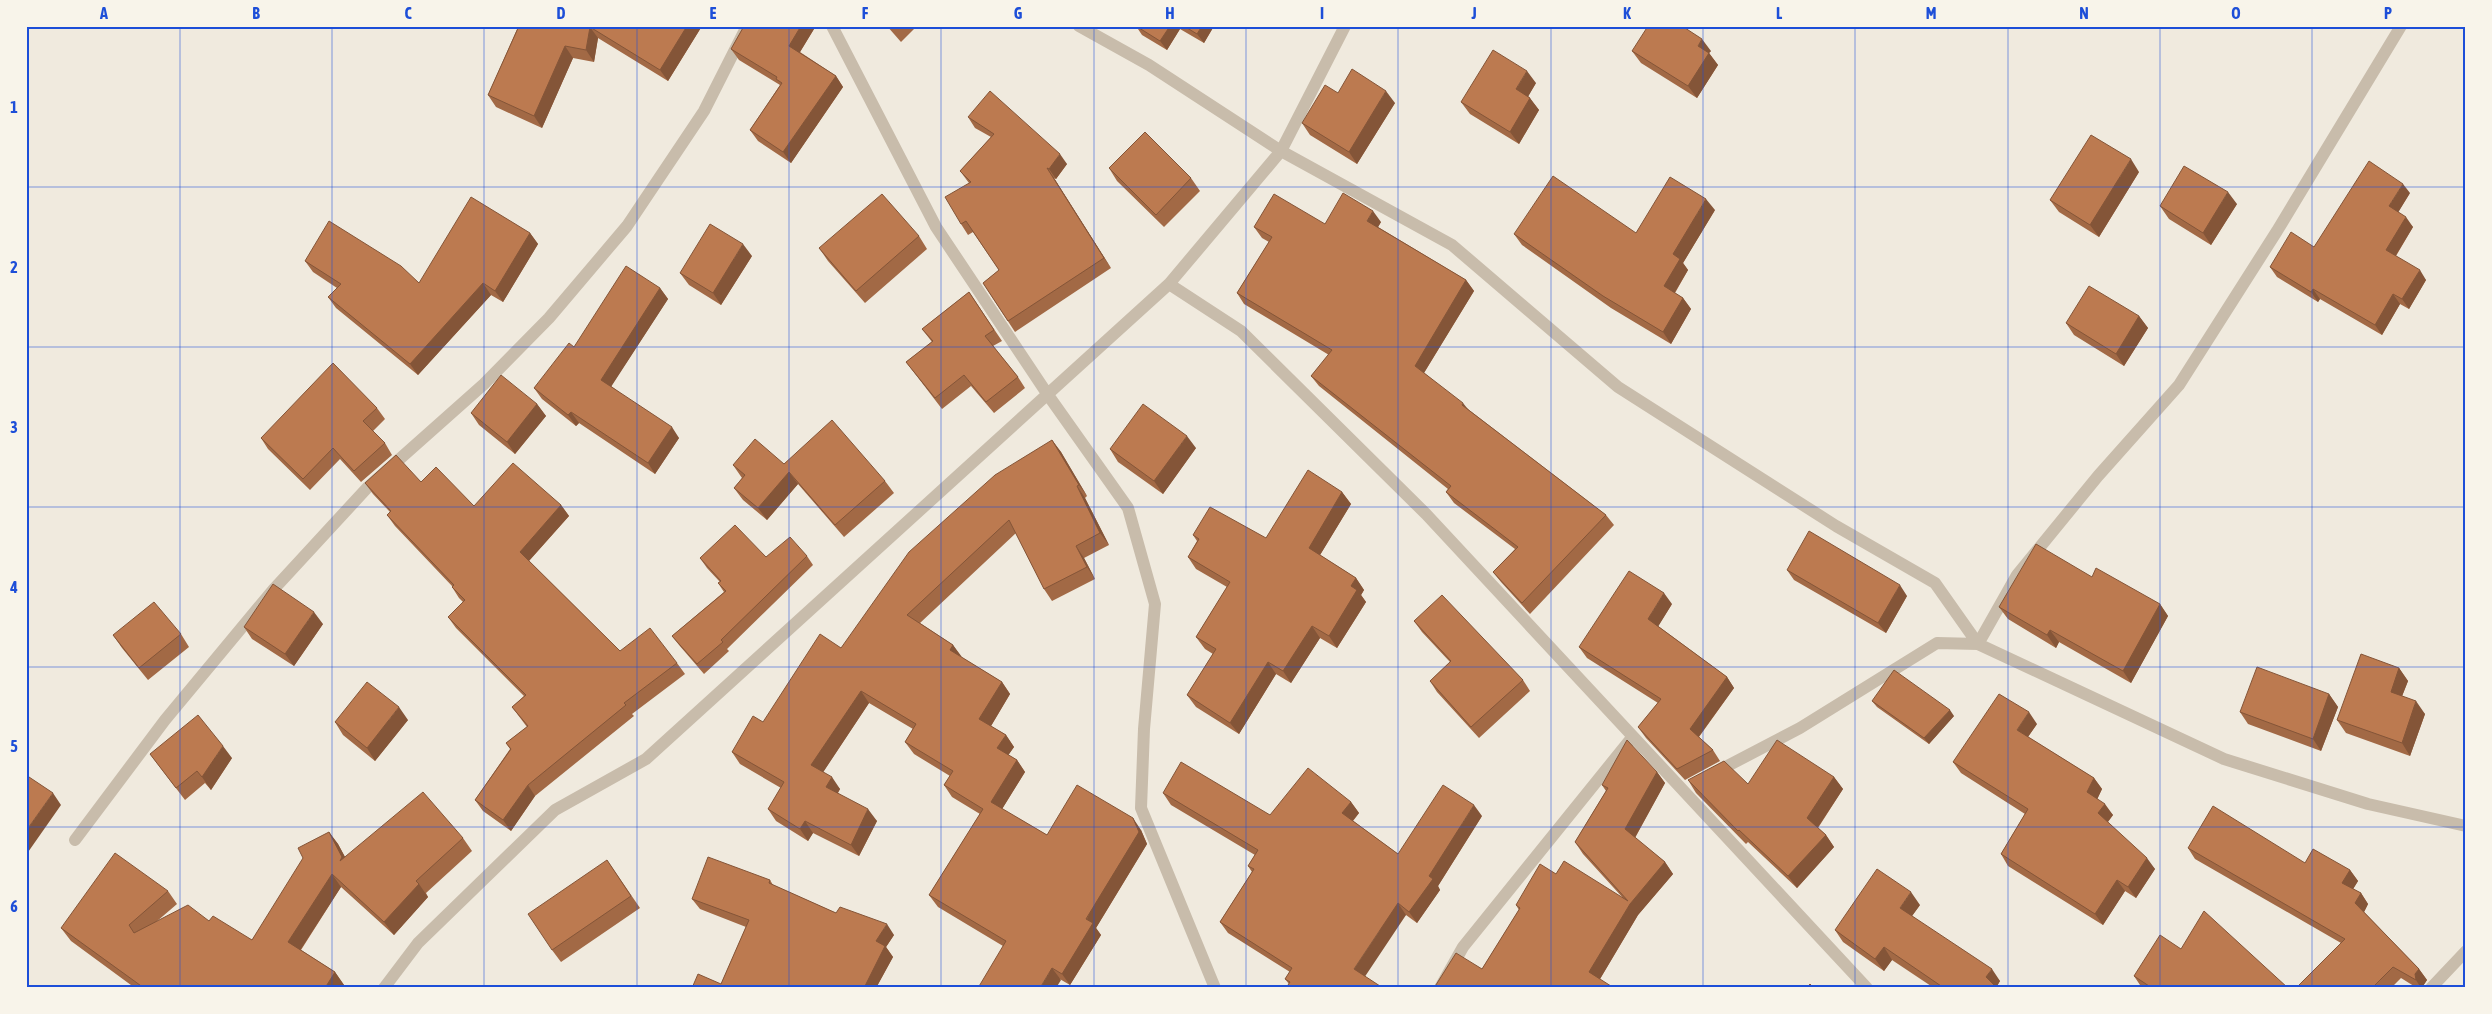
<svg xmlns="http://www.w3.org/2000/svg" width="2492" height="1014" viewBox="0 0 2492 1014" font-family="'Asap Condensed',sans-serif">
	<rect width="100%" height="100%" fill="#f0eade"/>
	<g fill="none" stroke-linecap="round" stroke-linejoin="round">
		<!-- minor -->
		<path stroke="#c8bcab" stroke-width="12" d="M832,26L936,227L1048,395L1128,508L1155,604L1144,729L1141,808L1215,988
			M1079,26L1149,65L1281,151L1452,245L1618,387L1836,526L1935,583L1978,644L2017,575L2098,476L2179,385L2277,231L2401,26
			M1169,284L1241,331L1426,514L1867,988
			M1714,773L1800,728L1937,643L1978,644L2224,759L2368,804L2466,826
			M75,840L165,720L273,590L367,488L484,384L549,318L627,226L704,111L747,26
			M384,988L418,943L555,810L646,759L1169,284L1281,151L1345,26
			M1440,988L1463,947L1630,740
			M2431,988L2466,951"/>
	</g>
	<!-- wall -->
	<path fill="#a26945" d="M517,26H702L668,81L598,38L594,62L573,58L542,128L496,107L488,95L518,27Z
		M744,26H812L814,29L800,52L836,76L843,87L791,163L758,141L750,130L780,85L739,60L731,49Z
		M887,26H917L901,42Z
		M1136,26H1214L1204,43L1180,29L1167,50L1142,35Z
		M1632,51H1711L1709,53L1718,65L1697,98L1641,63Z
		M1536,83L1528,96L1539,110L1519,144L1470,114L1461,102Z
		M1338,93L1395,103L1357,164L1310,135L1302,123Z
		M968,117L1067,164L1056,179L1054,178L1111,268L1015,332L983,283L999,270L973,232L968,235L961,224L969,183L960,171L991,137L975,128Z
		M1109,168L1191,178L1200,191L1164,227L1117,181Z
		M2139,172L2099,237L2059,212L2050,200Z
		M2410,193L2398,212L2413,227L2396,256L2426,280L2409,309L2400,304L2382,335L2320,299L2318,302L2277,277L2270,267L2314,247Z
		M2237,204L2211,245L2169,219L2160,206Z
		M1715,210L1683,263L1688,270L1675,293L1683,298L1691,309L1671,344L1611,308L1522,245L1514,234L1636,233Z
		M1381,222L1378,227L1466,280L1474,291L1424,373L1469,410L1606,515L1614,525L1530,614L1501,582L1493,572L1515,549L1454,503L1446,492L1448,489L1319,386L1311,376L1329,355L1244,304L1237,293L1269,242L1262,238L1254,227L1325,224Z
		M530,233L538,244L503,302L491,295L418,375L336,308L328,297L337,288L313,272L305,261L419,283Z
		M919,236L927,249L865,303L828,261L819,248Z
		M752,256L721,305L689,285L680,273Z
		M660,288L668,299L611,386L679,438L655,474L579,423L576,426L542,399L534,388L574,347Z
		M969,292L1002,341L993,346L1018,377L1025,388L994,413L971,386L942,409L906,362L932,342L922,329Z
		M2139,316L2148,328L2124,366L2074,335L2066,323Z
		M537,404L546,416L515,454L479,425L471,413Z
		M377,408L385,419L373,431L385,443L392,455L361,482L340,459L310,490L268,449L261,438Z
		M1052,440L1061,452L1087,496L1085,498L1109,545L1084,558L1095,579L1052,601L1044,589L1016,533L920,623L953,645L961,657L1002,682L1010,694L991,726L1006,735L1014,747L1008,755L1017,760L1025,772L1002,809L1047,835L1141,830L1147,844L1096,928L1101,935L1070,985L1003,946L938,907L929,895L980,814L952,797L944,785L950,776L914,754L905,742L913,729L869,703L823,772L840,789L838,793L877,821L859,856L813,833L808,841L776,821L768,809L781,788L740,764L732,752L841,648Z
		M1196,448L1163,494L1118,462L1110,449Z
		M784,464L885,481L894,493L844,537L798,484L767,520L743,500L734,488L742,478L733,465Z
		M421,482L474,506L561,505L569,516L529,561L620,651L677,663L685,674L632,714L634,716L535,796L511,831L483,811L475,800L510,749L506,743L527,727L512,707L524,696L456,628L448,617L463,602L459,598L452,587V586L395,526L387,515L390,512L373,494L365,483Z
		M1342,492L1351,504L1320,555L1356,578L1364,590L1361,595L1366,602L1337,648L1320,638L1291,683L1276,674L1239,734L1196,707L1187,695L1213,654L1205,649L1196,637L1227,587L1196,569L1188,557L1197,541L1193,535L1266,538Z
		M807,556L813,565L727,649L729,651L704,674L679,645L672,636L724,592L718,583L720,582L707,568L700,558Z
		M1787,570L1907,596L1886,633L1794,580Z
		M2092,577L2160,604L2168,616L2131,683L2059,642L2056,648L2008,619L1999,607Z
		M1672,604L1658,626L1727,677L1734,688L1699,737L1713,750L1720,761L1685,780L1646,738L1638,727L1658,703L1587,658L1579,647Z
		M1414,621L1523,680L1530,691L1479,738L1437,692L1430,681L1450,662L1422,632Z
		M323,624L294,666L252,639L244,627Z
		M181,634L189,647L148,680L122,648L113,635Z
		M2399,668L2408,681L2402,696L2425,714L2410,756L2346,733L2337,720Z
		M2329,694L2338,707L2321,751L2248,724L2240,712Z
		M1872,701L1954,716L1929,744L1877,707Z
		M408,720L375,761L343,735L335,722Z
		M2037,724L2028,737L2094,778L2102,789L2097,799L2113,815L2108,822L2155,869L2136,898L2125,891L2103,925L2008,866L2001,854L2025,814L1961,773L1953,762Z
		M150,754L232,758L211,790L205,783L185,800Z
		M1657,772L1665,783L1635,838L1665,862L1673,874L1638,915L1600,979L1482,969L1519,910L1516,905L1556,874L1623,898L1583,854L1575,842L1606,791L1602,785Z
		M1834,777L1843,789L1818,828L1826,835L1834,847L1797,888L1748,842L1746,844L1696,793L1688,780L1748,784Z
		M1163,793L1270,815L1351,802L1359,813L1353,821L1398,854L1482,816L1438,886L1440,890L1417,923L1406,915L1289,984L1285,979L1290,972L1228,933L1220,922L1252,872L1248,866L1255,855L1171,805Z
		M329,832L338,844L345,857L463,838L472,851L426,893L428,897L394,935L341,887L301,950L335,972L344,985L342,988H135L71,941L61,928L168,891L177,904L156,922L209,921L252,940Z
		M2188,848L2305,863L2350,870L2358,881L2353,889L2361,893L2368,904L2364,912L2419,969L2427,980L2423,986V988H2417L2401,978L2391,988H2296L2341,943L2195,859Z
		M607,860L640,908L561,962L552,950Z
		M770,880L773,885L836,913L894,935L886,947L893,957L876,988H692L721,984L746,927L700,909L692,899Z
		M1920,905L1912,916L2000,981L1996,987L1997,988H1934L1892,960L1884,971L1843,942L1835,930Z
		M2181,949L2288,988H2142L2134,976Z"/>
	<!-- shaded-wall -->
	<path fill="#845538" d="M687,26H702L668,81L660,70Z
		M801,26H812L814,29L797,57L789,46Z
		M1170,26H1178L1180,29L1167,50L1160,41Z
		M1202,26H1214L1204,43L1197,34Z
		M590,27L598,38L594,62L586,50Z
		M1702,39L1711,51L1709,53L1718,65L1697,98L1688,86L1698,46Z
		M565,46L573,58L542,128L534,116Z
		M1527,71L1536,83L1525,102L1516,89Z
		M836,76L843,87L791,163L783,152Z
		M1386,91L1395,103L1357,164L1349,152Z
		M1530,98L1539,110L1519,144L1510,132Z
		M1060,154L1067,164L1056,179L1049,169Z
		M2131,159L2139,172L2099,237L2090,225Z
		M1047,168L1054,178L1111,268L1104,258Z
		M2403,184L2410,193L2396,216L2389,206Z
		M2228,192L2237,204L2211,245L2203,233Z
		M1706,199L1715,210L1683,263L1688,270L1672,297L1664,286L1673,254Z
		M1373,211L1381,222L1375,232L1367,221Z
		M2406,217L2413,227L2393,260L2386,250Z
		M530,233L538,244L503,302L495,291Z
		M743,244L752,256L721,305L713,293Z
		M2420,270L2426,280L2409,309L2402,299Z
		M1466,280L1474,291L1422,376L1415,366Z
		M483,283L491,295L418,375L410,364Z
		M660,288L668,299L609,390L601,380Z
		M2313,289L2320,299L2318,302L2311,292Z
		M2393,294L2400,304L2382,335L2375,325Z
		M1683,298L1691,309L1671,344L1663,332Z
		M2139,316L2148,328L2124,366L2116,354Z
		M1463,403L1471,413L1462,405Z
		M537,404L546,416L515,454L507,442Z
		M571,412L579,423L576,426L568,415Z
		M672,427L679,438L655,474L648,463Z
		M1187,436L1196,448L1163,494L1154,481Z
		M1052,440L1061,452L1087,496L1079,485Z
		M789,472L798,484L767,520L758,508Z
		M1077,486L1085,498L1109,545L1100,533Z
		M1342,492L1351,504L1317,560L1309,548Z
		M561,505L569,516L527,563L520,552Z
		M1076,546L1084,558L1095,579L1087,567Z
		M1356,578L1364,590L1361,595L1366,602L1337,648L1329,636L1351,586Z
		M1900,585L1907,596L1886,633L1878,623Z
		M1664,593L1672,604L1656,630L1648,619Z
		M2160,604L2168,616L2131,683L2123,671Z
		M314,612L323,624L294,666L285,654Z
		M1312,626L1320,638L1291,683L1283,671Z
		M2050,630L2059,642L2056,648L2047,635Z
		M953,645L962,657L950,650Z
		M1268,662L1276,674L1239,734L1230,723Z
		M2399,668L2408,681L2399,704L2391,692Z
		M1727,677L1734,688L1697,739L1690,729Z
		M1002,682L1010,694L988,731L979,719Z
		M861,691L869,703L820,777L811,765Z
		M2329,694L2338,707L2321,751L2313,739Z
		M2416,701L2425,714L2410,756L2402,743Z
		M399,707L408,720L375,761L367,748Z
		M1950,710L1954,716L1929,744L1924,738Z
		M2029,712L2037,724L2025,741L2017,730Z
		M1006,735L1014,747L1005,760L997,748Z
		M223,746L232,758L211,790L202,777Z
		M1017,760L1025,772L999,814L991,802Z
		M1657,772L1665,783L1633,841L1625,829Z
		M832,777L840,789L834,799L826,787Z
		M1834,777L1843,789L1816,830L1807,818Z
		M2094,778L2102,789L2095,804L2087,792Z
		M528,785L535,796L511,831L503,820Z
		M53,793L61,805L26,855V831Z
		M1351,802L1359,813L1350,824L1342,813Z
		M2105,804L2113,815L2106,824L2098,813Z
		M1474,805L1482,816L1438,886L1440,890L1417,923L1409,912L1429,876Z
		M868,809L877,821L859,856L851,845Z
		M1133,818L1141,830L1147,844L1096,928L1101,935L1070,985L1062,974Z
		M805,821L813,833L808,841L800,829Z
		M329,832L338,844L352,870L340,861Z
		M1826,835L1834,847L1797,888L1788,876Z
		M2147,858L2155,869L2136,898L2128,887Z
		M1665,862L1673,874L1638,915L1597,984L1589,972L1630,904Z
		M2350,870L2358,881L2350,894L2342,883Z
		M332,874L341,887L297,955L288,942Z
		M2117,880L2125,891L2103,925L2095,914Z
		M419,884L428,897L394,935L384,922Z
		M1911,892L1920,905L1909,920L1900,908Z
		M2361,893L2368,904L2363,914L2355,903Z
		M1398,903L1406,915L1362,981L1354,969Z
		M887,924L894,935L886,947L893,957L876,988H864L876,941Z
		M1884,947L1892,960L1884,971L1875,959Z
		M1052,968L1061,980L1056,988H1040Z
		M1992,969L2000,981L1996,988L1986,977Z
		M2419,969L2427,980L2423,986V988H2421L2416,980L2415,974Z
		M335,972L344,985L342,988H325Z"/>
	<!-- building -->
	<path fill="#bc7a50" stroke="#845538" d="M519,26H687L660,70L590,27L586,50L565,46L534,116L488,95Z
		M744,26H801L789,46L836,76L783,152L750,130L782,83L776,79L777,77L731,49Z
		M890,26H896L893,29Z
		M1136,26H1170L1160,41Z
		M1184,26H1202L1197,34Z
		M1648,26H1682L1702,39L1698,46L1709,53L1688,86L1632,51Z
		M1493,50L1527,71L1516,89L1530,98L1510,132L1461,102Z
		M1352,69L1386,91L1349,152L1302,123L1325,85L1338,93Z
		M990,91L1060,154L1049,169L1047,168L1104,258L1008,321L983,283L999,270L966,221L961,224L945,197L971,182L960,171L994,134L968,117Z
		M1145,132L1191,178L1156,215L1109,168Z
		M2091,135L2131,159L2090,225L2050,200Z
		M2369,161L2403,184L2389,206L2406,217L2386,250L2420,270L2402,299L2393,294L2375,325L2313,289L2311,292L2270,267L2291,232L2314,247Z
		M2184,166L2228,192L2203,233L2160,206Z
		M1553,176L1636,233L1670,177L1706,199L1673,254L1680,259L1664,286L1683,298L1663,332L1603,296L1514,234Z
		M1343,193L1373,211L1367,221L1466,280L1415,366L1463,403L1462,405L1606,515L1522,603L1493,572L1518,547L1446,492L1451,486L1311,376L1332,350L1237,293L1272,237L1254,227L1274,194L1325,224Z
		M882,194L919,236L856,291L819,248Z
		M471,197L530,233L495,291L483,283L410,364L328,297L341,284L305,261L329,221L401,266L419,283Z
		M710,224L743,244L713,293L680,273Z
		M626,266L660,288L601,380L672,427L648,463L571,412L568,415L534,388L569,343L574,347Z
		M2089,286L2139,316L2116,354L2066,323Z
		M969,292L994,330L985,336L1018,377L986,402L964,375L935,398L906,362L933,341L922,329Z
		M333,363L377,408L363,421L385,443L354,471L333,448L303,479L261,438Z
		M501,375L537,404L507,442L471,413Z
		M1143,404L1187,436L1154,481L1110,449Z
		M832,420L885,481L835,525L789,472L758,508L734,488L745,475L733,465L755,439L784,464Z
		M1052,440L1079,485L1077,486L1100,533L1076,546L1087,567L1044,589L1009,520L907,615L953,645L950,650L1002,682L979,719L1006,735L997,748L1017,760L991,802L1047,835L1077,785L1133,818L1139,832L1086,919L1093,923L1062,974L1052,968L1040,988H978L1006,941L929,895L983,809L944,785L953,771L905,742L916,724L861,691L811,765L832,777L826,787L868,809L851,845L805,821L800,829L768,809L784,782L732,752L753,716L763,722L820,634L841,648L909,552L995,475Z
		M396,455L421,482L436,467L474,506L513,463L561,505L520,552L620,651L650,628L677,663L624,703L626,705L528,785L503,820L475,800L511,749L506,743L528,726L512,707L526,695L448,617L465,600L452,587L454,585L387,515L391,511L365,483Z
		M1308,470L1342,492L1309,548L1356,578L1351,586L1357,590L1329,636L1312,626L1283,671L1268,662L1230,723L1187,695L1216,649L1196,637L1230,582L1188,557L1199,539L1193,535L1210,507L1266,538Z
		M735,525L766,557L790,537L807,556L721,640L723,642L697,664L672,636L726,591L718,583L721,581L700,558Z
		M1809,531L1900,585L1878,623L1787,570Z
		M2036,544L2092,577L2096,568L2160,604L2123,671L2050,630L2047,635L1999,607Z
		M1629,571L1664,593L1648,619L1727,677L1690,729L1713,750L1677,769L1638,727L1661,699L1579,647Z
		M273,584L314,612L285,654L244,627Z
		M1442,595L1523,680L1471,727L1430,681L1451,661L1414,621Z
		M154,602L181,634L139,668L113,635Z
		M2361,654L2399,668L2391,692L2416,701L2402,743L2337,720Z
		M2257,667L2329,694L2313,739L2240,712Z
		M1894,670L1950,710L1924,738L1872,701Z
		M367,682L399,707L367,748L335,722Z
		M1999,694L2029,712L2017,730L2094,778L2087,792L2105,804L2098,813L2147,858L2128,887L2117,880L2095,914L2001,854L2028,809L1953,762Z
		M198,715L223,746L202,777L197,771L176,788L150,754Z
		M1627,740L1657,772L1625,829L1665,862L1630,904L1589,972L1614,988H1434L1456,953L1482,969L1520,908L1516,905L1540,864L1556,874L1564,861L1628,901L1575,842L1608,788L1602,785Z
		M1777,740L1834,777L1807,818L1826,835L1788,876L1739,830L1738,831L1688,780L1724,761L1748,784Z
		M1181,762L1270,815L1308,768L1351,802L1342,813L1398,854L1443,785L1474,805L1429,876L1433,879L1409,912L1398,903L1354,969L1383,988H1286L1290,982L1285,979L1292,968L1220,922L1254,869L1248,866L1258,850L1163,793Z
		M26,775L53,793L26,831Z
		M423,792L463,838L416,881L419,884L384,922L332,874L288,942L335,972L325,988H144L61,928L115,853L168,891L129,925L134,933L188,905L209,921L213,916L252,940L303,858L298,848L329,832L342,857L340,861Z
		M2213,806L2305,863L2313,849L2350,870L2342,883L2361,893L2355,903L2419,969L2415,974L2416,980L2393,967L2372,988H2296L2345,939L2188,848Z
		M708,857L770,880L769,883L836,913L840,907L887,924L876,941L885,946L864,988H692L698,974L721,984L749,920L692,899Z
		M607,860L631,896L552,950L528,914Z
		M1877,869L1911,892L1900,908L1992,969L1986,977L1997,988H1944L1884,947L1875,959L1835,930Z
		M2204,911L2288,988H2152L2134,976L2160,935L2181,949Z
		M1810,984L1814,988H1806Z"/>
	<!-- grid -->
	<path fill="none" stroke="#1d4ed8" stroke-width="1" stroke-opacity="0.55" d="M180,26V988M332,26V988M484,26V988M637,26V988M789,26V988M941,26V988M1094,26V988M1246,26V988M1398,26V988M1551,26V988M1703,26V988M1855,26V988M2008,26V988M2160,26V988M2312,26V988M26,187H2466M26,347H2466M26,507H2466M26,667H2466M26,827H2466"/>
	<!-- border -->
	<rect width="2492" height="1014" fill="none" stroke="#f8f4ea" stroke-width="55"/>
	<rect x="28" y="28" width="2436" height="958" fill="none" stroke="#1d4ed8" stroke-width="2"/>
	<g font-size="16" text-anchor="middle" font-weight="bold" fill="#1d4ed8">
		<text x="104" y="19">A</text>
		<text x="256" y="19">B</text>
		<text x="408" y="19">C</text>
		<text x="561" y="19">D</text>
		<text x="713" y="19">E</text>
		<text x="865" y="19">F</text>
		<text x="1018" y="19">G</text>
		<text x="1170" y="19">H</text>
		<text x="1322" y="19">I</text>
		<text x="1474" y="19">J</text>
		<text x="1627" y="19">K</text>
		<text x="1779" y="19">L</text>
		<text x="1931" y="19">M</text>
		<text x="2084" y="19">N</text>
		<text x="2236" y="19">O</text>
		<text x="2388" y="19">P</text>
		<text x="14" y="113">1</text>
		<text x="14" y="273">2</text>
		<text x="14" y="433">3</text>
		<text x="14" y="593">4</text>
		<text x="14" y="752">5</text>
		<text x="14" y="912">6</text>
	</g>
</svg>
